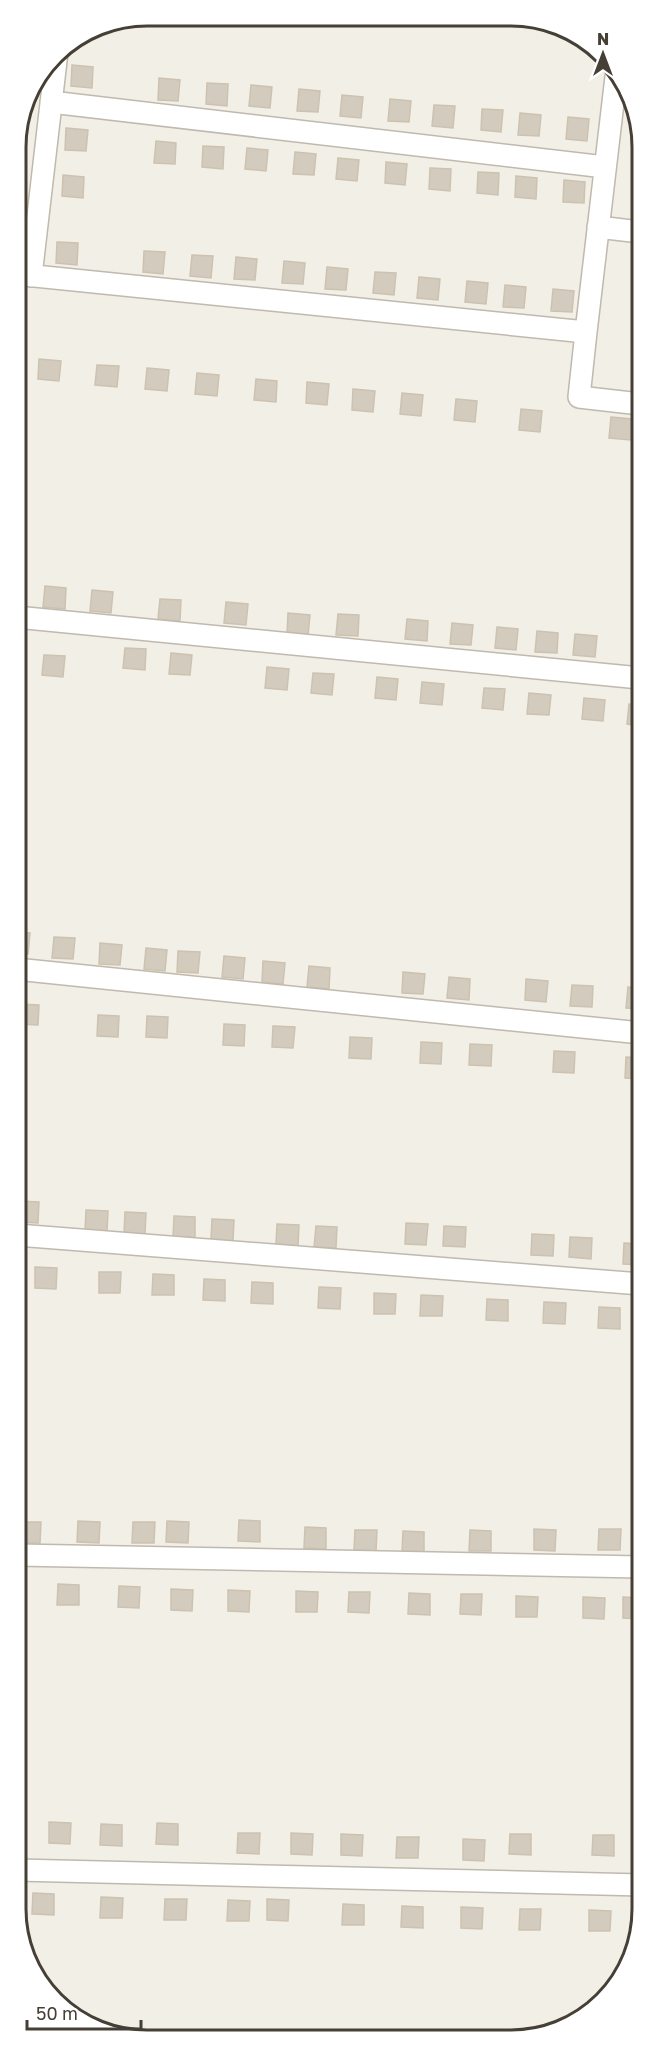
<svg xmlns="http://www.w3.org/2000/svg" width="657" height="2056" viewBox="0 0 657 2056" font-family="'Golos Text',sans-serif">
	<rect width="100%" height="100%" fill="#f2efe6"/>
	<!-- building -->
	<path fill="#d3cbbd" stroke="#cdc2b0" stroke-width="1.5" d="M492,17H513V21L492,19Z
		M530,18H536L550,25L530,23Z
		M72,65L93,67L92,88L71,86Z
		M159,78L180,80L178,101L158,100Z
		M207,83L228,84L227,106L206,104Z
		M251,85L272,87L270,108L249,106Z
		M299,89L320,91L318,112L297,111Z
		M342,95L363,97L361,118L340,116Z
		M390,99L411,101L409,122L388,121Z
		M434,105L455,106L453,128L432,126Z
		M482,109L503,110L501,132L481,130Z
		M520,113L541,115L539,136L518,135Z
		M568,117L589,119L587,141L566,139Z
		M66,128L88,130L86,151L65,150Z
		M156,141L176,143L175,164L154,163Z
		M203,146L224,147L223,169L202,167Z
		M247,148L268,150L266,171L245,169Z
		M295,152L316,154L314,175L293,174Z
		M338,158L359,160L357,181L336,179Z
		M386,162L407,164L405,185L385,183Z
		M430,168L451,169L450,191L429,189Z
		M478,172L499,173L498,195L477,193Z
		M63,175L84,177L83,198L62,196Z
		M516,176L537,178L536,199L515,197Z
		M564,180L585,182L584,203L563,202Z
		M57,242L78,243L77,265L56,263Z
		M144,251L165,252L163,274L143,272Z
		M192,255L213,256L211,278L190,276Z
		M236,257L257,259L255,280L234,279Z
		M284,261L305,263L303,284L282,283Z
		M327,267L348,269L346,290L325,289Z
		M375,272L396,273L394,295L373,293Z
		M419,277L440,279L438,300L417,298Z
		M467,281L488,283L486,304L465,302Z
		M505,285L526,287L524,308L503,307Z
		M553,289L574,291L572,312L551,311Z
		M39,359L61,361L59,381L38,379Z
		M97,365L119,366L117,387L95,385Z
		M147,368L169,370L167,391L145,389Z
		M197,373L219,375L217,396L195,394Z
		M256,379L277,381L276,402L254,400Z
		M307,382L329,384L327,405L306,403Z
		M353,389L375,391L373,412L352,410Z
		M402,393L423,395L421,416L400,414Z
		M456,399L477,401L475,422L454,420Z
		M521,409L542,411L540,432L519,430Z
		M611,417L632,419L631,440L609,438Z
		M45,586L66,588L65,609L43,607Z
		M92,590L113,592L111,613L90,611Z
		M160,599L181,600L180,621L158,619Z
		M226,602L248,604L246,625L224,623Z
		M288,613L310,615L308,636L287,634Z
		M338,614L359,615L358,636L336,635Z
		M407,619L428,621L427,641L405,639Z
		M452,623L473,625L471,645L450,644Z
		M497,627L518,629L516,650L495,648Z
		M537,631L558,633L557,653L535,652Z
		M575,634L597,636L595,657L573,655Z
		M125,648L146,649L145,670L123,668Z
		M16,651H19L18,672H16Z
		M171,653L192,655L190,675L169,674Z
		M44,655L65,656L63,677L42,675Z
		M267,667L289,669L287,690L265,688Z
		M313,673L334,674L332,695L311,693Z
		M377,677L398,679L396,700L375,698Z
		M422,682L444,684L442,705L420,703Z
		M484,688L505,689L503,710L482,708Z
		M529,693L551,695L549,715L527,714Z
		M584,698L605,700L603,721L582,719Z
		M629,704L640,705V726L627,724Z
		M16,932L30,933L28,954L16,953Z
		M54,937L75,938L73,959L52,958Z
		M100,943L122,945L120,965L99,964Z
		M146,948L167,950L165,971L144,969Z
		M178,951L200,952L198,973L177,972Z
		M224,956L245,958L243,979L222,977Z
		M263,961L285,963L283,984L262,982Z
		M309,966L330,968L329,989L307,987Z
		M403,972L425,974L423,994L402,993Z
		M449,977L470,979L469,1000L447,998Z
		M526,979L548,981L546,1002L525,1000Z
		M572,985L593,986L592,1007L570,1006Z
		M628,987L641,989V1009L626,1008Z
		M18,1004L39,1005L38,1025L17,1024Z
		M98,1015L119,1016L118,1037L97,1036Z
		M147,1016L168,1017L167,1038L146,1037Z
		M224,1024L245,1025L244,1046L223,1045Z
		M273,1026L295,1027L293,1048L272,1047Z
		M350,1037L372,1038L371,1059L349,1058Z
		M421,1042L442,1043L441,1064L420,1063Z
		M470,1044L492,1045L491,1066L469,1065Z
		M554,1051L575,1052L574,1073L553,1072Z
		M626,1057L641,1058V1079L625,1078Z
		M18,1201L39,1202L38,1223L17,1222Z
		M86,1210L108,1211L107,1232L85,1231Z
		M125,1212L146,1213L145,1234L124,1233Z
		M174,1216L195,1217V1238L173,1237Z
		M212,1219L234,1220L233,1241L211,1239Z
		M406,1223L428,1224L426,1245L405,1244Z
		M277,1224L299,1225L298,1246L276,1244Z
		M316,1226L337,1227L336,1248L314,1247Z
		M444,1226L466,1227L465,1247L443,1246Z
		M532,1234L554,1235L553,1256L531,1255Z
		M570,1237L592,1238L591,1259L569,1257Z
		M624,1243L641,1244V1265L623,1264Z
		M35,1267L57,1268L56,1289L35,1288Z
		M99,1272H121L120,1293H99Z
		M153,1274L174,1275V1295H152Z
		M204,1279L225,1280V1301L203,1300Z
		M252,1282L273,1283V1304L251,1303Z
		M319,1287L341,1288L340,1309L318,1308Z
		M374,1293L396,1294L395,1314H374Z
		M421,1295L443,1296L442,1316H420Z
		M487,1299L508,1300V1321L486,1320Z
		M544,1302L566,1303L565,1324L543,1323Z
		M599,1307L620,1308V1329L598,1328Z
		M239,1520L260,1521V1542L238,1541Z
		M78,1521L100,1522L99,1543L77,1542Z
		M167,1521L189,1522L188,1543L166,1542Z
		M19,1522H41L40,1543H18Z
		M133,1522H155L154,1543H132Z
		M305,1527L326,1528V1549L304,1548Z
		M534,1529L556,1530L555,1551L534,1550Z
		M599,1529H621L620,1550H598Z
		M355,1530H377L376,1551L354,1550Z
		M470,1530L491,1531V1551H469Z
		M403,1531L424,1532V1553L402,1552Z
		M17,1584H26V1605H17Z
		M58,1584L79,1585V1605H57Z
		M119,1586L140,1587L139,1608L118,1607Z
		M171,1589L193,1590L192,1611L171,1610Z
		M228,1590L250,1591L249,1612L228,1611Z
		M296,1591L318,1592L317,1612H296Z
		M349,1592H370L369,1613L348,1612Z
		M409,1593L430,1594V1615L408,1614Z
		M461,1594H482L481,1615L460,1614Z
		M516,1596L538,1597L537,1617H516Z
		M583,1597L605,1598L604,1619L583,1618Z
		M623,1597L641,1598V1619L623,1618Z
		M49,1822L71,1823L70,1844L49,1843Z
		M157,1823L178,1824V1845L156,1844Z
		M101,1824L122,1825V1846L100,1845Z
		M238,1833H260L259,1854L237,1853Z
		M291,1833L313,1834L312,1855L291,1854Z
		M341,1834L363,1835L362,1856L341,1855Z
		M510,1834H531V1855L509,1854Z
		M593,1835H614V1856L592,1855Z
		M397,1837H419L418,1858H396Z
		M463,1839L485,1840L484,1861L463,1860Z
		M33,1893L54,1894V1915L32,1914Z
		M101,1897L123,1898L122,1918H100Z
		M165,1899H187L186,1920H164Z
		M267,1899L289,1900L288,1921L267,1920Z
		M228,1900L250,1901L249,1921H227Z
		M343,1904L364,1905V1925H342Z
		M402,1906L423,1907V1928L401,1927Z
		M461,1907L483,1908L482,1929L461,1928Z
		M520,1909H541L540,1930H519Z
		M589,1910L611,1911L610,1931H589Z"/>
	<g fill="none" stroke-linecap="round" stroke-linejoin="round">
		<!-- minor casing -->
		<g stroke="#c0b9ad" stroke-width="24">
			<path id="minor" d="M51,102L605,167
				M598,227L640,232
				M15,274L586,332L579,397L640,404
				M31,276L57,52
				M586,332L616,77
				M16,617L640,678
				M16,969L641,1033
				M17,1235L641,1284
				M17,1555L641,1567
				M17,1870L642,1885"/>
		</g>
		<!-- minor -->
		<use href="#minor" stroke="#fff" stroke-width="21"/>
	</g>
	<!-- crop -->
	<path d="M0 0H657V2056H0ZM147 26H511A121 121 0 0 1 632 147V1909A121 121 0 0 1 511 2030H147A121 121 0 0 1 26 1909V147A121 121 0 0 1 147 26Z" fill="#fff" fill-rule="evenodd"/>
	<path fill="none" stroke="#453f36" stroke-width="3" d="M147 26H511A121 121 0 0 1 632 147V1909A121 121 0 0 1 511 2030H147A121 121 0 0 1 26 1909V147A121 121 0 0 1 147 26Z"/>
	<!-- north arrow -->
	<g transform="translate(603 54)" stroke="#ffffff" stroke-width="4.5" paint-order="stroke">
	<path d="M0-4.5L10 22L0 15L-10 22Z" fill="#453f36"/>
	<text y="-9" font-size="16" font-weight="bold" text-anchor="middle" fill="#453f36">N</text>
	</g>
	<!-- scale -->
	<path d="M27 2020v9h114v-9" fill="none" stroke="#453f36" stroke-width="3"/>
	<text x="36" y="2020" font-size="18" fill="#453f36" stroke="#ffffff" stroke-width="4.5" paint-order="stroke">50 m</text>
</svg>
